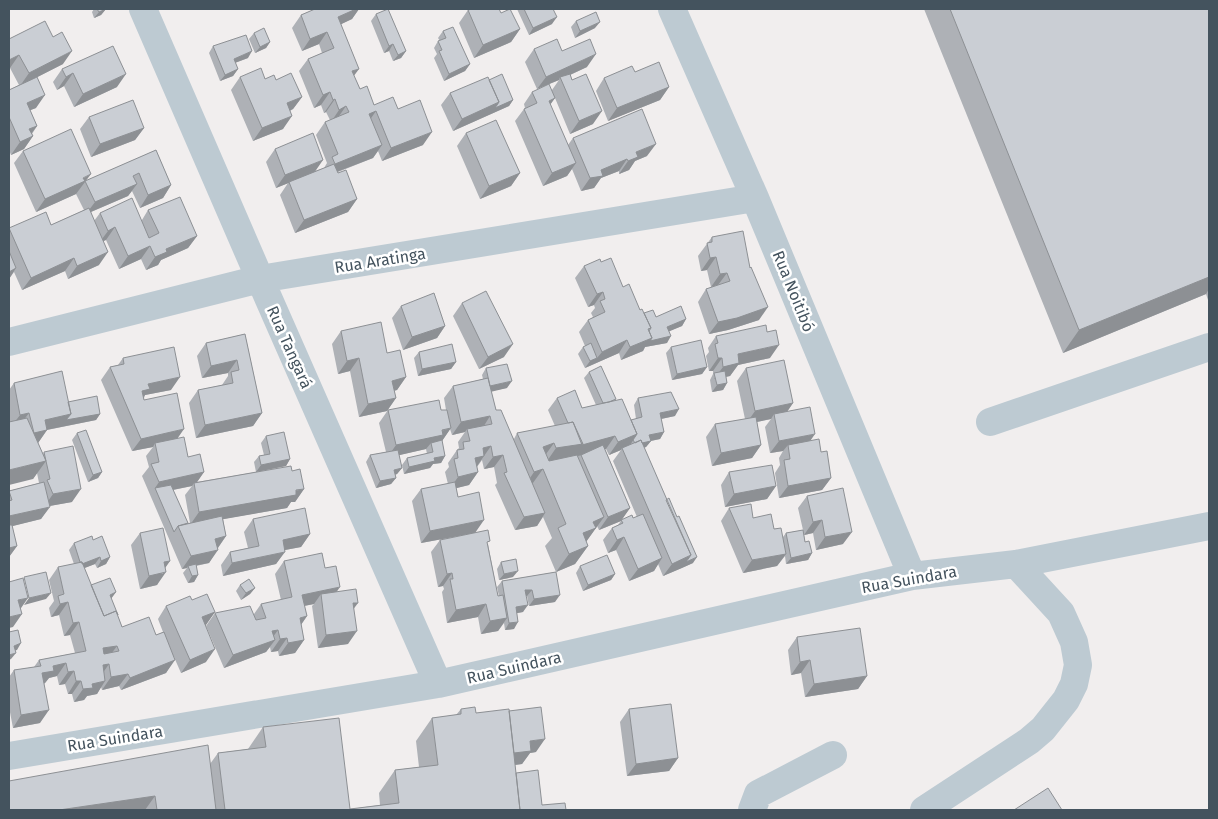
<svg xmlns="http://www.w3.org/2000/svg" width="1218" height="819" viewBox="0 0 1218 819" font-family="'Fira Sans',sans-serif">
	<rect width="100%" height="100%" fill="#f1eeee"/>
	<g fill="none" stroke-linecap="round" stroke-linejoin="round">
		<!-- minor -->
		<path stroke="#bdcad2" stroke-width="28" d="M143,9L260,279L438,684
			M672,9L755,198L912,576
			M9,342L260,279L755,198
			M990,422L1209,347
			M9,756L438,684L912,576L1016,564L1209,526
			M752,810L758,794L833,755
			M924,810L1029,741L1043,729L1066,700L1074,684L1078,665L1074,642L1061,613L1016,564"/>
	</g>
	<!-- wall -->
	<path fill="#aeb1b6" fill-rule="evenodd" d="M94,9H106L101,15L94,18L92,12Z
		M315,9H359L352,19L341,24L354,76L360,89L374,105L398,109L423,145L382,161L378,151L373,158L338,172L357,199L348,212L295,233L280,195L288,183L276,188L266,162L275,149L315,171L324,168L327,163L316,135L325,122L330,120L326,112L324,113L321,105L314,108L299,71L308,59L322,53L319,44L302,51L292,28L301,15Z
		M517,9H553L552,24L529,35Z
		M924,9H1209V303L1206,294L1063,353Z
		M468,10L501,13L520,29L511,42L474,58L459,23Z
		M376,14L406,51L401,58L393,61L389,51L384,53L371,21Z
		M576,21L595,28L575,38L571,27Z
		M443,31L470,64L465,71L444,81L434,58L437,54L434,48L438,41H440L438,38Z
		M254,33L270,42L266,48L255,53L249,39Z
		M9,39L63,64L37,77L36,108L30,110L37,126L32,134L33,136L24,149L11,155L9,150V90L19,85L10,68H9Z
		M213,46L248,58L235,63L238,69L233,76L220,81L209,53Z
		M534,49L562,51L587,67L570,75L593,124L570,134L555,98L550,105L568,145L573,138L647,156L635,161L629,170L619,174V171L601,178L594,188L581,191L572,169L567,176L543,186L515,121L524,109L525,108L524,104L532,92L552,90L559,80L537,89L525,62Z
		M62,69L117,87L74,107L64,86L57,90L53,82Z
		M635,72L669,87L660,100L608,121L596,91L604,78Z
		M240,77L276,80L302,97L293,109L290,111L283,129L253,141L231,90Z
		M489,80L513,100L509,106L453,131L441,105L450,93Z
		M89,117L144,128L135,140L91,157L80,129Z
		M466,133L520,173L511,186L480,199L457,146Z
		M156,150L171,185L163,198L140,208L132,191L128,196L91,212L94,221L100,213L142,220L148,210L197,236L188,248L161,260L158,265L146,270L141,259L119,269L106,240L103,241L99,265L68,279L65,271L22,290L14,272L9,279V229L51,225L84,210L76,194L36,212L14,163L23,151L86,181Z
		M712,237L759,320L728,330L709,334L698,302L706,289L718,285L711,287L707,270L701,271L698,256Z
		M601,262L623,287L640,310L644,313L656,317L686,319L682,326L669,331L667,343L645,347L643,351L621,360L619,353L585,368L578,354L583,347L585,346L579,332L588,320L593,317L591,313L595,308L594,305L588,307L575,278L584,266Z
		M462,303L504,357L479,369L453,316Z
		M401,306L445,326L437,338L403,350L392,318Z
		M341,331L387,353L406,377L397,390L394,391L396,398L387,411L359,417L350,371L338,374L332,344Z
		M245,334L262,413L253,426L196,438L189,403L198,390L222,385L228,376V373L202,378L197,356L206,343Z
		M716,336L770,358L738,365L730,376L726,377L727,383L723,390L712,392L710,380L713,374V371H709L706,356L709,352L708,348Z
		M671,347L707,367L702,374L672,380L666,353Z
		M419,352L456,362L451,369L418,376L414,358Z
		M123,358L171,390L145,395L144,398V400L178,438L188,457L204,472L197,482L256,472L254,462L259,456L264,455L261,443L266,436L290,459L286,466L257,472L292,471L304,489L295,502H291L287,508L223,519L226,536L218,548L209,563L196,566L198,575L194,582L188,583L183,573L187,568L182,569L142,476L149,467L146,456L153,447L132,451L101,380L110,367L118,365ZM192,486L185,495L190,523H188L173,490Z
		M486,368L507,388L491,391L496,410L514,439L517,433L555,426L548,410L557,398L582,408L596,405L584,378L589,372L616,399L614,401L631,420L636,419L634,405L638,398L675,416L661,419L664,432L660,439L651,441L646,447L644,448L693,563L663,576L658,564L654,571L629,581L616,550L608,553L603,540L612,528L618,525L621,521L599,530L597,526L586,542L588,546L575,564L556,572L545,546L552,538L543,517L537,526L515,530L495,485L497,483L494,467L484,469L482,460L477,467L478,472L469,485L456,488L458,497L475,533L421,543L412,501L421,489L448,484L445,472L449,467L448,463L457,450L459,448L458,442L465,432L452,435L450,429L442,441L445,456L441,463L433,464L430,468L404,474L402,465L407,458L427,454L426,449L399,455L402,468L397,474L395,475L396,478L391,484L376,488L366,462L370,455L386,452L379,423L388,410H446L444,398L453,386L483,379L482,375ZM605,449H606L609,455L621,450L613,461L637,517L633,518L621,520L630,508Z
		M746,368L793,403L787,412L810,441L821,452L831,478L822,490L779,498L775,473L780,465L779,458L783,451L770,453L765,427L771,419L757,422L761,445L752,458L712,466L706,437L715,424L745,419L737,381Z
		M14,383L100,414L96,420L47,430L38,443L43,454L44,452L72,502L49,506L41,519L12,526L17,546L9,557V491L39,483L37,473L33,479L10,422L9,415V390Z
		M77,433L102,472L98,478L88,482L72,440Z
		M729,472L776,486L767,499L725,507L721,485Z
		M807,496L843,544L816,550L813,533L804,535L805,542L812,553L808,560L786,564L785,556L777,566L743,573L721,521L729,508L753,518L774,529L783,537L786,533L803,530L798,508Z
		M253,519L310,534L301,547L285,550L276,564L223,576L221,565L230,552L248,548L244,532Z
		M140,533L170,561L165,567L157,585L140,589L131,545Z
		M93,540L110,557L106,564L97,568L95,564L84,568L91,585L116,592L111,598L122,627L156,635L163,632L158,619L166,606L192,600L215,612L205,625L206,662L181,673L174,657L166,673L121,690L119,686L102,690L101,687L97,694L87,696L84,700L74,702L72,694H68L65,684L59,685L57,676L49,678L45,683L44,684L40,723L13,728L9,707V677L14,670L34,667L39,660L75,653L70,635L64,636L59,615L51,617L49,608L54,601L49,580L58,567L74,564L69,550L74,543Z
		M440,540L488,544L498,596H499L497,587L502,581L556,572L555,602L529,606L527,596H526L523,612L517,613L514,629L505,630L504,623L498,631L481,634L478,617L447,623L442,592L444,589L443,586L438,587L431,552Z
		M284,561L325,568L337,592L354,608L348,644L318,648L312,606L314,604L304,606L307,616L301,625L304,640L295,653L279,656L278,651L271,652L270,647L266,652L224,668L206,626L215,613L254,614L261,604L281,600L275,574Z
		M501,562L513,577L499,580L497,569Z
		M580,566L615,574L611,580L583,591L576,573Z
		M240,585L255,588L250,594L241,600L236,591Z
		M797,637L867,676L858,689L805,697L801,673L791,675L788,650Z
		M461,709L476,713L509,711L536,752L530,753L522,764L515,765L516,773L542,805L566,810H9L210,764L218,753L248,749L263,727L350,809L380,805L379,793L395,770L419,767L416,741L432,718L456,715Z
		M629,709L678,758L669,771L627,776L620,722Z"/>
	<!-- shaded-wall -->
	<path fill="#8d9094" d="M106,9L101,15L94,18L99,12Z
		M356,9H359L352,19L329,30L338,17Z
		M557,17L552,24L529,35L533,28Z
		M600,22L595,28L575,38L580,31Z
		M520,29L511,42L474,58L483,45Z
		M327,32L319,44L302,51L310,39Z
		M270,42L266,48L255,53L260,47Z
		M393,44L389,51L384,53L389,46Z
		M72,51L63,64L20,86L29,73Z
		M252,51L248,58L229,65L234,59Z
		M406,51L401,58L393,61L398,55Z
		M596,54L587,67L561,79L560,77L559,80L537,89L546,77Z
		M19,55L10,68H9V60Z
		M470,64L465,71L444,81L449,74Z
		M238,69L233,76L220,81L225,75Z
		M359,69L350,81L352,71Z
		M73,73L64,86L57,90L66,77Z
		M126,74L117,87L74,107L83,94Z
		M669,87L660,100L608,121L617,108Z
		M330,92L321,105L314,108L323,95Z
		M45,95L36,108L18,115L27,103Z
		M302,97L293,109L278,116L287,103Z
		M555,98L546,110L549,101Z
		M335,99L326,112L324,113L333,100Z
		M513,100L509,106L453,131L462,119L499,102Z
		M346,106L337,119L331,122L339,110Z
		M376,111L367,124L369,114Z
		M602,111L593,124L570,134L579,121Z
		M292,116L283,129L253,141L262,128Z
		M37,126L28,138L29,129Z
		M144,128L135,140L91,157L100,144Z
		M432,132L423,145L382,161L391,148Z
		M33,136L24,149L11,155L20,142Z
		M656,144L647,156L635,161L629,170L619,174L628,161L636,152Z
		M382,145L373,158L326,176L335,164Z
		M627,159L619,171L601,178L594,188L581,191L590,178L601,170Z
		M323,160L314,173L276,188L285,175Z
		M576,163L567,176L543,186L552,173Z
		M520,173L511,186L480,199L489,186Z
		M91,174L76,194L36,212L45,199Z
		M137,184L128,196L86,214L95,202Z
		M171,185L163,198L140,208L148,195Z
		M357,199L348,212L295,233L304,220Z
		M115,227L106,240L99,243L108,231Z
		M197,236L188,248L161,260L158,265L146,270L155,257L166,249Z
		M150,246L141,259L119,269L128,256Z
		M108,252L99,265L68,279L77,266Z
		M716,257L707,270L701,271L710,258Z
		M74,258L65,271L22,290L31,278Z
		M16,268L9,279V272Z
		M727,273L718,285L711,287L720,274Z
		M1209,277V289L1206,294L1063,353L1079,330Z
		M603,292L594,305L588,307L597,294Z
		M768,307L759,320L728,330L709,334L718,322Z
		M686,319L682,326L663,334L667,327Z
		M445,326L437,338L403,350L412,337Z
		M671,336L667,343L645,347L643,351L621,360L630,347L652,338Z
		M627,340L619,353L585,368L590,361L597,358L602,352Z
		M513,344L504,357L479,369L488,357Z
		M779,345L770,358L738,365L730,376L714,379L723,367L738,354Z
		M359,358L350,371L338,374L347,361Z
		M718,358H722L713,371H709Z
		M237,360L228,373L202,378L211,366Z
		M456,362L451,369L418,376L422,369Z
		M707,367L702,374L672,380L677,374Z
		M180,377L171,390L145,395L141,402L142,391L148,384Z
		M406,377L397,390L383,393L392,381Z
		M512,381L507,388L486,393L490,386Z
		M727,383L723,390L712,392L717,385Z
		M396,398L387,411L359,417L368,404Z
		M793,403L784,416L774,414L771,419L746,424L755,411Z
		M679,409L675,416L656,420L660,413Z
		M29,413L20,425L11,427L20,415Z
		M262,413L253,426L196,438L205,425Z
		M71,414H100L96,420L36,432L45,420Z
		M490,416L482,429H467L465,432L452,435L461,422Z
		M451,428L442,441L431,443L426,449L387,458L396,445Z
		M184,429L175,442L155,443L153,447L132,451L141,439Z
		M47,430L38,443L33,433Z
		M664,432L660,439L645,442L649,435Z
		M637,434L629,447L622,448L621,450L609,455L618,442Z
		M815,434L806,447L788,445L783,451L770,453L779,441Z
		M615,436L606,449L574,457L543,467L556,448Z
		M651,441L646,447L631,451L635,444Z
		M554,443L541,461L543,447Z
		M761,445L752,458L712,466L721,453Z
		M491,446L475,469L466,471L483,448Z
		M503,455L494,467L484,469L493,457Z
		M445,456L441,463L433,464L430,468L404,474L409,467L434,458Z
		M290,459L286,466L256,472L261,465Z
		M46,461L33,479L9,485V470Z
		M402,468L397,474L390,476L394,470Z
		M543,469L530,487L522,490L534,472Z
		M102,472L98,478L88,482L93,475Z
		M204,472L195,485L194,483L192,486L157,493L155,488L159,482Z
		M478,472L469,485L449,490L458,477Z
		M396,478L391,484L376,488L380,481Z
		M831,478L822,490L779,498L788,486Z
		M776,486L767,499L725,507L734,494Z
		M81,489L72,502L44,507L53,494Z
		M304,489L295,502H291L287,508L190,525L199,512Z
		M50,507L41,519L9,527V516Z
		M630,508L621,521L599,530L608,517Z
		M545,513L537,526L515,530L524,517Z
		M604,517L591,535L583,546V533L593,522Z
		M484,520L475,533L421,543L430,531Z
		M822,520L813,533L804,535L813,522Z
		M852,532L843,544L816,550L825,537Z
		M310,534L301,547L274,552L283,540Z
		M226,536L217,549L215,539Z
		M624,537L616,550L608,553L617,540Z
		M17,546L9,557V548Z
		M588,546L575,564L556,572L569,554Z
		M218,550L209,563L188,567V566L187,568L182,569L191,556Z
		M285,552L276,564L223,576L232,563Z
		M812,553L808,560L786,564L791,558Z
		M786,554L777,566L743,573L752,560Z
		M691,555L682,568L663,576L672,564Z
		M100,557L95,564L77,571L81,564Z
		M110,557L106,564L97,568L101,561Z
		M697,557L693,563L682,568L686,562Z
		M662,558L654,571L629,581L638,569Z
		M170,561L161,574L166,572L157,585L140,589L149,576L164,562Z
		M518,571L513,577L499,580L504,574Z
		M452,573L443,586L438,587L447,574Z
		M615,574L611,580L583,591L588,585Z
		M198,575L194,582L188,583L192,576Z
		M340,587L331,600L321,594L314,604L293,608L302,595Z
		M255,588L250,594L241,600L246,593Z
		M525,590H532L527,596L520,597Z
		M116,592L111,599L110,595Z
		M51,593L46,599L24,605L29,598Z
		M560,595L555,602L529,606L534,599Z
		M28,598L19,611L18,600Z
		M68,602L59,615L51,617L60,604Z
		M353,603H358L349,615Z
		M486,604L478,617L447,623L456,610Z
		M528,605L523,612L512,614L516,607Z
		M215,612L206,625L193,630L202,617Z
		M22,614L13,627L9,628V617Z
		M307,616L298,629L300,618Z
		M507,618L498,631L481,634L490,621Z
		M79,622L70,635L64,636L73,623Z
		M518,622L514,629L505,630L509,623Z
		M278,630L270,641L275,640L266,652L224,668L233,655L272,631Z
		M357,631L348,644L318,648L326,635Z
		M287,638L278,651L271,652L280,639Z
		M304,640L295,653L279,656L288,643Z
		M21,643L17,650L9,652L14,646Z
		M117,646L108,658L94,661L103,648Z
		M215,649L206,662L181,673L190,660Z
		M16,653L11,659L9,660V655Z
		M175,660L166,673L121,690L130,678Z
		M810,660L801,673L791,675L800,662Z
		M66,663L57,676L49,678L45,683L33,685L42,673L53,666Z
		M109,664L100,677L103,665Z
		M74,671L65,684L59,685L68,672Z
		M128,674L119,686L102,690L111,677Z
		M867,676L858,689L805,697L814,684Z
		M76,681H81L72,694H68Z
		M105,681L97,694L87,696L84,700L74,702L83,689L92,684Z
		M49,710L40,723L13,728L21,715Z
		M545,739L536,752L530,753L522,764L497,767L530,741Z
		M678,758L669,771L627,776L636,764Z
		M155,796L145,810H59Z"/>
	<!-- building -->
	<path fill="#caced4" stroke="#8d9094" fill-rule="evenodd" d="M97,9H106L99,12Z
		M315,9H356L338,17L359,69L352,71L360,89L367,86L374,105L393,97L398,109L420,100L432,132L391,148L376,111L369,114L382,145L335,164L332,157L338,154L325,122L349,112L346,106L339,110L335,99L333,100L330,92L323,95L308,59L334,48L327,32L310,39L301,15Z
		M388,9L406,51L398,55L393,44L389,46L376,14Z
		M472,9H499L501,13L510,9L520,29L483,45L468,10Z
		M524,9H553L557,17L533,28Z
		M950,9H1209V277L1079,330Z
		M596,12L600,22L580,31L576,21Z
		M45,21L53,37L62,32L72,51L29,73L19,55L9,60V39Z
		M453,27L470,64L449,74L439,51L442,50L438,41L446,38L443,31Z
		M264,28L270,42L260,47L254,33Z
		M246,35L252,51L234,59L238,69L225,75L213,46Z
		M557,39L562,51L590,39L596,54L546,77L534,49Z
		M113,46L126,74L83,94L73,73L66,77L62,69Z
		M659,62L669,87L617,108L604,78L632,66L635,72Z
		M261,68L265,79L274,75L276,80L291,73L302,97L287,103L292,116L262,128L240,77Z
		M502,74L513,100L495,108L499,102L489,80Z
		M570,74L572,80L586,74L602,111L579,121L560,77Z
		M37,77L45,95L27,103L37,126L29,129L33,136L20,142L9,117V90Z
		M488,77L499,102L462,119L450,93Z
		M549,84L555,98L549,101L576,163L552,173L524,109L537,103L532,92Z
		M133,100L144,128L100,144L89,117Z
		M642,109L656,144L636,152L638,157L628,161L627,159L601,170L603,176L590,178L573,138Z
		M496,120L520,173L489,186L466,133Z
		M71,129L91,174L83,178L85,181L45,199L23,151Z
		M313,133L323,160L285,175L275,149Z
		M156,150L171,185L148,195L139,173L133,176L137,184L95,202L85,181Z
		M334,164L338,173L346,170L357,199L304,220L289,182Z
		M180,197L197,236L166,249L167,252L155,257L150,246L128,256L115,227L108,231L100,213L132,198L149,238L159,233L148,210Z
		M89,208L108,252L77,266L74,258L31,278L9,228L46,212L51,225Z
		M743,231L750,268L751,267L768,307L737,318L718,322L706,289L730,281L727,273L720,274L716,257L710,258L707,243L712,242V237Z
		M9,251L16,268L9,272Z
		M611,258L623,287L629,284L640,310L642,309L651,328L648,329L652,338L630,347L627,340L602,352L588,320L605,312L600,301L605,299L603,292L597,294L584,266L600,259L601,262Z
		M486,291L513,344L488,357L462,303Z
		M434,293L445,326L412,337L401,306Z
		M681,306L686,319L667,327L671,336L650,341L652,338L649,331L651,328L644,313L653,310L656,317Z
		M381,322L387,353L400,350L406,377L392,381L396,398L368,404L359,358L347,361L341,331Z
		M766,325L767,332L776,330L779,345L738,354L739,363L723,367L722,358H718L715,344L718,343L716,336Z
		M245,334L262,413L205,425L198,390L233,383L231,372L239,370L237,360L211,366L206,343Z
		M701,340L707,367L677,374L671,347Z
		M591,343L597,358L590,361L583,347Z
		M452,344L456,362L422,369L419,352Z
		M174,347L180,377L148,384L150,389L142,391L144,400L177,393L184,429L141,439L110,367L124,364L123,358Z
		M784,360L793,403L755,411L746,368Z
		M507,364L512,381L490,386L486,368Z
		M601,366L616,399L609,402L603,403L589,372Z
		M62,371L71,414L45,420L47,430L34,433L29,413L20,415L14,383Z
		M725,371L727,383L717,385L714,373Z
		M488,378L496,410H501L545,513L524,517L504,473L507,472L503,455L493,457L491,446L483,448L484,456L475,458L478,472L458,477L454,459L458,458L457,450L464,449L463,442L470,441L467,429L492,424L490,416L461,422L453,386Z
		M575,390L582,408L622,399L637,434L618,442L615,436L582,445L573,422L568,423L557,398Z
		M671,392L679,409L660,413L664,432L649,435L651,441L642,443L641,440L635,443L633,440L637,434L631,420L642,417L638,398Z
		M97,396L100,414L66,420L71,414L68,402Z
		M439,400L441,410H447L451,428L442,430L443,435L396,445L388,410Z
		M810,407L815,434L779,441L774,414Z
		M756,417L761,445L721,453L715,424Z
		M27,418L46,461L9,470V422Z
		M573,422L583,444L556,448L554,443L543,447L549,461L577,455L604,517L593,522L596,528L583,533L588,546L569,554L558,528L566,524L543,469L534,472L517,433Z
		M86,430L102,472L93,475L77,433Z
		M284,432L290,459L261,465L259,456L270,454L266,436Z
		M184,437L188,457L200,454L204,472L159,482L151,464L159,462L155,443Z
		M819,439L821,452L827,451L831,478L788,486L784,460L790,459L788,445Z
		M442,440L445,456L434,458L435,461L409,467L407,458L433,452L431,443Z
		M641,440L691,555L672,564L622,448Z
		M603,445L630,508L608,517L581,455Z
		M73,446L81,489L53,494L47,480L50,479L44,452Z
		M398,450L402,468L394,470L396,478L380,481L370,455Z
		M772,465L776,486L734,494L729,472Z
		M291,466L292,471L300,469L304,489L296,490V495L199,512L194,483Z
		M44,482L50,507L9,516V501L12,500L9,491Z
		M455,482L458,497L479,492L484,520L430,531L421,489Z
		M171,485L188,523L178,526L174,532L155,488Z
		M843,488L852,532L825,537L822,520L813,522L807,496Z
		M669,498L677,517L679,516L697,557L686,562L691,555L666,500Z
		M751,504L753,518L771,514L774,529L781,528L786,554L752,560L729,508Z
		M305,508L310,534L283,540L285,552L232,563L230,552L259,546L253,519Z
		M643,514L662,558L638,569L624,537L617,540L612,528L623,523L621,520L632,515L633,518Z
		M222,516L226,536L215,539L218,550L191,556L178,526Z
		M9,525H12L17,546L9,548Z
		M163,528L170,561L164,562L166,572L149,576L140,533Z
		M488,530L490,541L487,542L498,596L503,595L507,618L490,621L486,604L456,610L450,579H453L452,573L447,574L440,540Z
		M803,530L805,542L809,541L812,553L791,558L786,533Z
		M92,536L93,540L102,536L110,557L101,561L100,557L82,564V562H80L74,543Z
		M322,553L325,568L336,566L340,587L302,595L307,616L300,618L304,640L288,643L287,638L280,639L278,630L272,631L275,640L233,655L215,613L250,606L256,620L266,618L261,604L292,597L284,561Z
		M607,555L615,574L588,585L580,566Z
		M516,559L518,571L504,574L501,562Z
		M82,562L104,616L116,611L122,627L149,617L156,635L164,632L175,660L130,678L128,674L111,677L109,664L103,665L105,681L92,684L93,688L83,689L81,681H76L74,671L68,672L66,663L53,666L54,671L42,673L49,710L21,715L14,670L41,666L39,660L86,651L79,622L73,623L68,602L60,604L58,596L64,594L58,567ZM117,646L119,651L104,654L103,648Z
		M196,564L198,575L192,576L188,566Z
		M46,572L51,593L29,598L24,577Z
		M556,572L560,595L534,599L532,590H525L528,605L516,607L518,622L509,623L502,581Z
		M23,578L28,598L18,600L22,614L9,617V582Z
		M110,578L116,592L110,595L118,615L116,611L104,616L91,585Z
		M249,579L255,588L246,593L240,585Z
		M356,589L358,603H353L357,631L326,635L321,594Z
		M207,594L215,612L202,617L215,649L190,660L166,606L190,596L192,600Z
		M860,628L867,676L814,684L810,660L800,662L797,637Z
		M18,630L21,643L14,646L16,653L9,655V632Z
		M671,704L678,758L636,764L629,709Z
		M475,707L476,713L509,709L520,810H225L218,753L266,747L263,727L339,718L350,809L399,803L395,770L438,765L432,718L461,714V709Z
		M541,707L545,739L530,741L531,751L514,753L509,711Z
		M208,745L216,810H157L155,796L59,810H9V781Z
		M538,770L542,805L565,803L566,810H520L516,773Z
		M1048,788L1062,810H1014Z"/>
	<g text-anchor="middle" stroke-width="5" stroke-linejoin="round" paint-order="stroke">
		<!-- street labels -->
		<g font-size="16" fill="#44535e" stroke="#fff">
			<text transform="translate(380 260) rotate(-9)" y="6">Rua Aratinga</text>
			<text transform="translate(794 291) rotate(68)" y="6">Rua Noitibó</text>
			<text transform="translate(290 347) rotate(66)" y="6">Rua Tangará</text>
			<text transform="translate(909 579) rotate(-10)" y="6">Rua Suindara</text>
			<text transform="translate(514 667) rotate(-13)" y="6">Rua Suindara</text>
			<text transform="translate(115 738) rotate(-9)" y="6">Rua Suindara</text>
		</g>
	</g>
	<!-- border -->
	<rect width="1218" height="819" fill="none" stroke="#44535e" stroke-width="20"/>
</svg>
